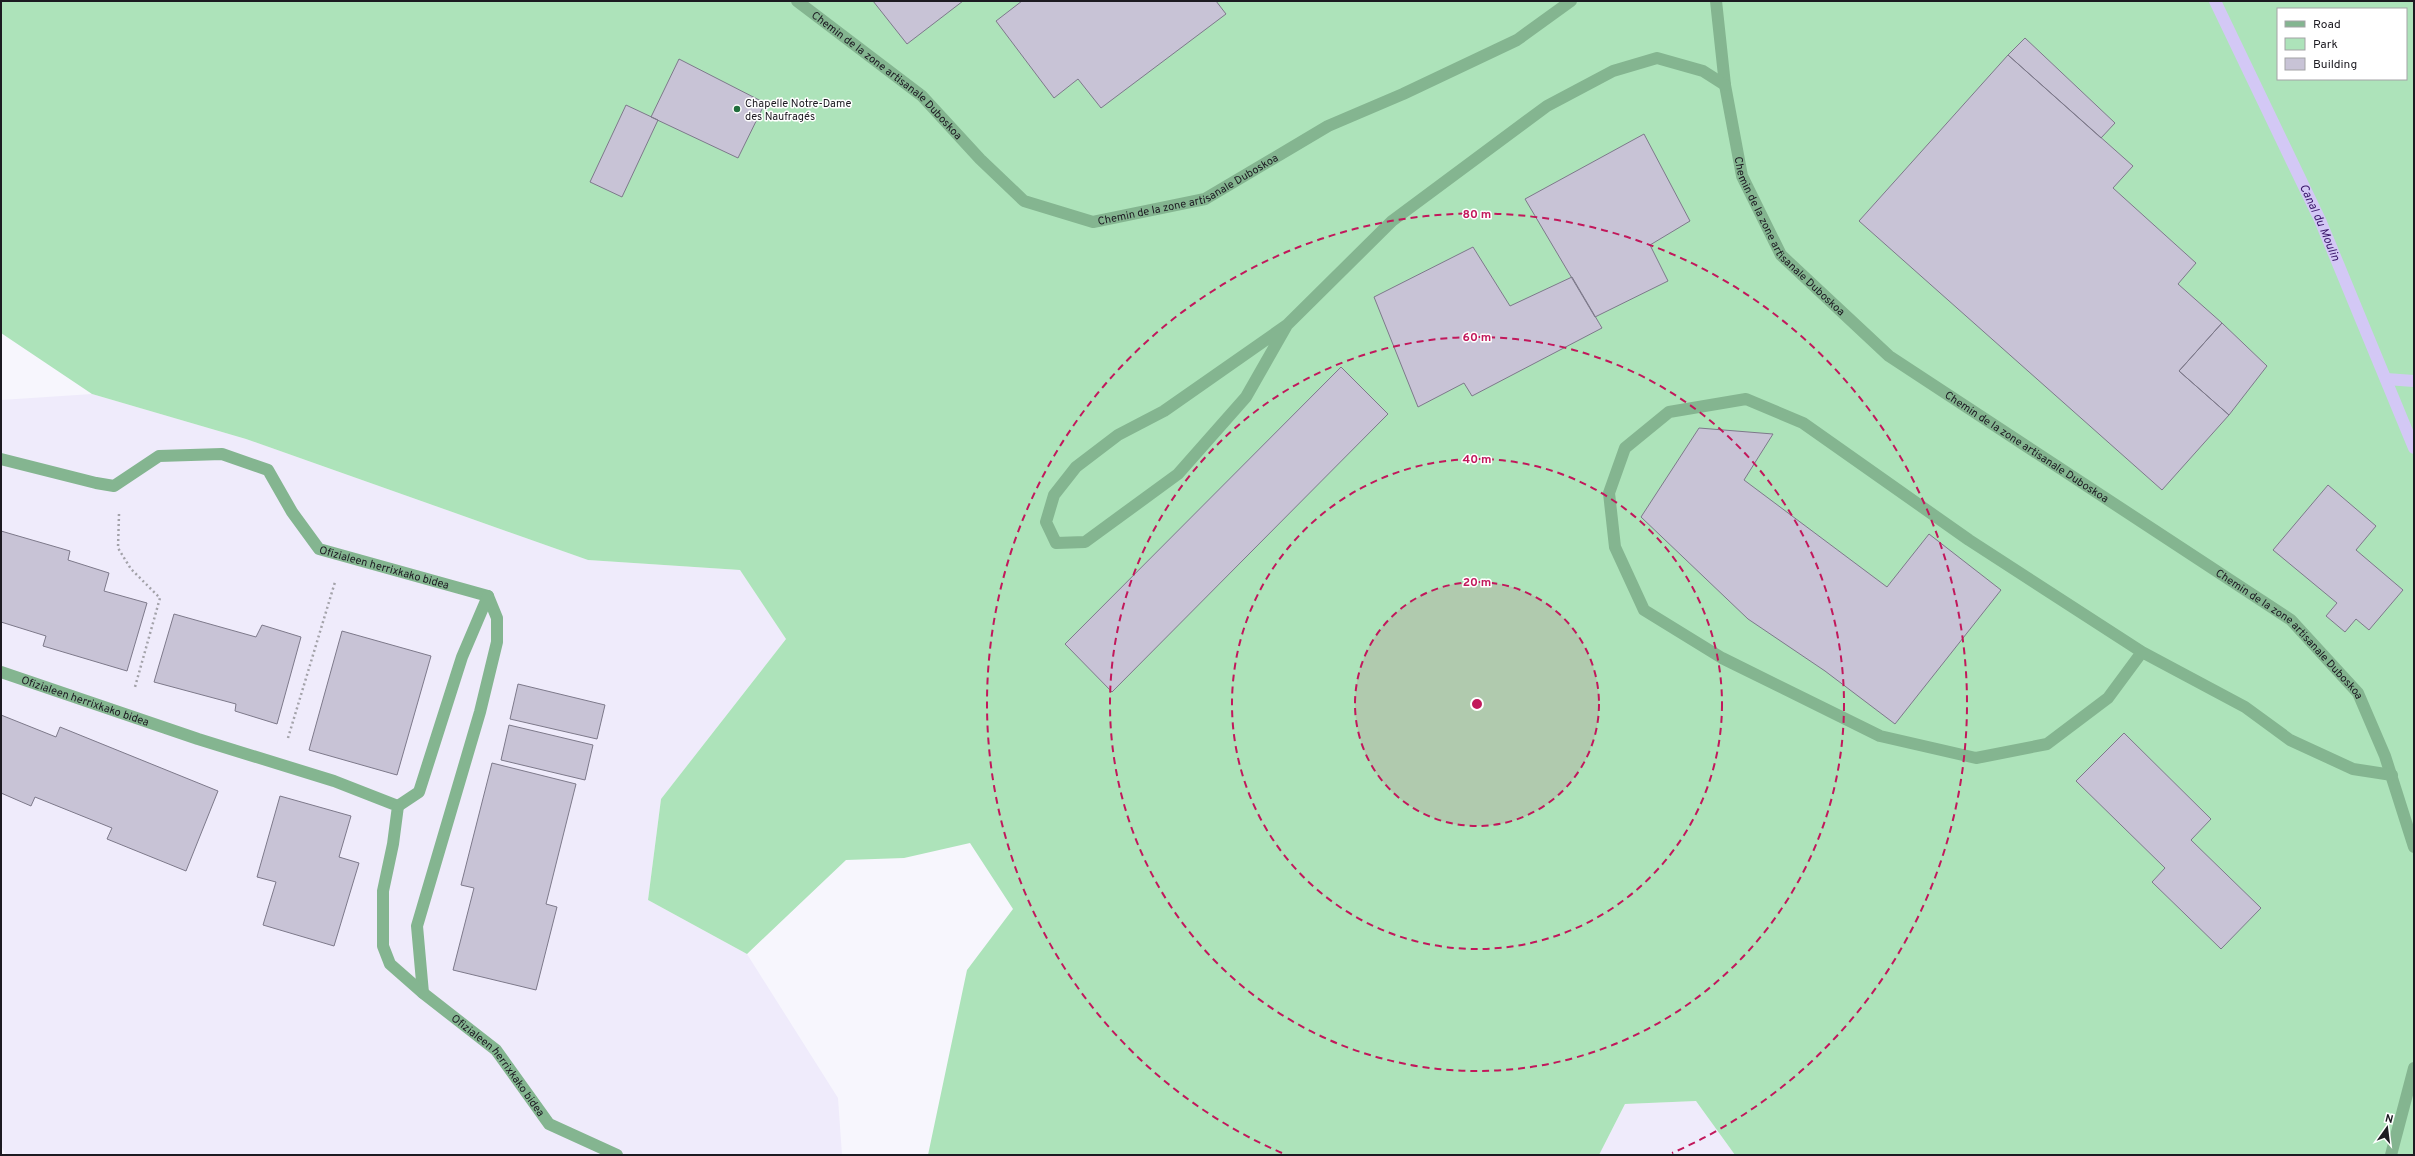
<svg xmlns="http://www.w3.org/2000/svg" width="2415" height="1156" viewBox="0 0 2415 1156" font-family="Overpass,sans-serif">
	<rect width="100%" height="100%" fill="#f7f6fd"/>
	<!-- built -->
	<path fill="#efebfb" d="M92,394L246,439L588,560L740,570L786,639L661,799L648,900L747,954L838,1098L842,1155H6L1,1145V400Z
		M1696,1101L1735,1155H1599L1625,1104Z"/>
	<!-- green -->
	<path fill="#ade3ba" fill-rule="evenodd" d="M1,1H2414V1155H1735L1696,1101L1625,1104L1599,1155H928L967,970L1013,909L970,843L904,858L846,860L747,954L648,900L661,799L786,639L740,570L588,560L246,439L92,394L1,333ZM2278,9H2406V79H2278Z"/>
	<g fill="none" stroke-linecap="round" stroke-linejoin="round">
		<!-- stream -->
		<g stroke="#d3c8f5" stroke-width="12">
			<path id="s1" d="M2215,1L2320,220L2414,448"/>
			<path d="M2386,379L2414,381"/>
		</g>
	</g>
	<!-- building -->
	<path fill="#c8c3d6" stroke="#7d798a" d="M873,1H963L907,44Z
		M1022,1H1216L1226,14L1101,108L1078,79L1054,98L996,21Z
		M2025,38L2115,123L2101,138L2008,55Z
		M2008,55L2133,166L2113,188L2196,263L2178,284L2222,323L2179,371L2229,415L2162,490L1859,221Z
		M679,59L765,103L738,158L651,117Z
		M626,105L658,120L622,197L590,182Z
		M1644,134L1690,221L1650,245L1668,281L1595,317L1525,199Z
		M1473,247L1510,306L1572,277L1602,328L1472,396L1464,383L1418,407L1374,297Z
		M2222,323L2267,366L2229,415L2179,371Z
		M1341,367L1388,414L1112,692L1065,644Z
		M1699,428L1773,434L1744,480L1887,587L1929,534L2001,590L1895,724L1825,671L1748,619L1641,517Z
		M2328,485L2376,526L2356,550L2403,590L2369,630L2356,619L2345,632L2326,616L2337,603L2273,550Z
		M1,531L70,551L68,560L109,573L104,591L147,603L127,671L43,646L46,636L1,622Z
		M174,614L256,637L262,625L301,637L277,724L235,711L236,704L154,682Z
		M342,631L431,656L397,775L309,750Z
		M518,684L605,705L597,739L510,719Z
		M1,715L56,737L60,727L218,791L186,871L107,839L112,828L35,797L31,806L1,793Z
		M509,725L593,745L585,780L501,760Z
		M2124,733L2211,819L2191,840L2261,908L2221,949L2152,882L2165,868L2076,781Z
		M492,763L576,784L546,904L557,907L536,990L453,970L474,888L461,885Z
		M280,796L351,816L339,857L359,863L334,946L263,925L276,882L257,877Z"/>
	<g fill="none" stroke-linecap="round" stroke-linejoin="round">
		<!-- path -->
		<path stroke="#a3a2a9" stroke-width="2.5" stroke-dasharray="2 3" stroke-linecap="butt" d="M119,514L118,548L131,569L160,598L135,687
			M288,738L335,582"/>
		<!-- minor -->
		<g stroke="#84b590" stroke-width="12">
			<path id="s2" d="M797,1L922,96L980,159L1024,201L1093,222L1205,199L1328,126L1403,94L1517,40L1571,1"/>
			<path id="s3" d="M1716,1L1725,85L1742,176L1781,255L1889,356L2291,620L2358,693L2385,756L2414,847"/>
			<path d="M1287,325L1164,411L1118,435L1076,467L1054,495L1046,522L1056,543L1085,542L1178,474L1246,397L1287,325L1392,221L1547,106L1613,71L1657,58L1703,71L1725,85"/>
			<path id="s4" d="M1,459L96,483L114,486L159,456L222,454L268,470L292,512L319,549L488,596L497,618V642L480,712L417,926L423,993"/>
			<path d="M2142,652L2108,698L2047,744L1976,758L1880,736L1722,658L1644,610L1615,547L1609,493L1625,448L1669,412L1746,399L1803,423L1969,540L2142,652L2245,707L2290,740L2353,769L2392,775"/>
			<path id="s5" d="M1,672L198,739L334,781L398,806L393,844L383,891V946L390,964L423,993L496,1050L549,1124L617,1155"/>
			<path d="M398,806L419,792L462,657L488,596"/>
			<path d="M2391,1155L2414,1068"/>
		</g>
	</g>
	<!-- distance rings -->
	<circle cx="1477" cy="704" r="122" fill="#c2185b" fill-opacity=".12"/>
	<g fill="none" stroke="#c2185b" stroke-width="2" stroke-dasharray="7 5">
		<circle cx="1477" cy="704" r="122"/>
		<circle cx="1477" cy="704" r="245"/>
		<circle cx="1477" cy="704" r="367"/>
		<path d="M1282 1153A490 490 0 1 1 1672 1153"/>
	</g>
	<!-- markers -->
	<circle fill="#216e3d" stroke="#fff" stroke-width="1.5" cx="737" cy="109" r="4"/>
	<g text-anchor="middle" stroke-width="3" stroke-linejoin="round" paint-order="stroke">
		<!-- street labels -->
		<g font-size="11" fill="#1c1a21" stroke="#fff">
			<text dy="4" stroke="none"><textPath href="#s2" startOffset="117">Chemin de la zone artisanale Duboskoa</textPath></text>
			<text dy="4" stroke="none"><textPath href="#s2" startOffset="477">Chemin de la zone artisanale Duboskoa</textPath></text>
			<text dy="4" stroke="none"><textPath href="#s3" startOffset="254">Chemin de la zone artisanale Duboskoa</textPath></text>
			<text dy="4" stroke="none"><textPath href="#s3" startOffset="578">Chemin de la zone artisanale Duboskoa</textPath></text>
			<text dy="4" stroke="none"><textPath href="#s4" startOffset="444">Ofizialeen herrixkako bidea</textPath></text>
			<text dy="4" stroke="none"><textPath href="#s3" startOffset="902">Chemin de la zone artisanale Duboskoa</textPath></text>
			<text dy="4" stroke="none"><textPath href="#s5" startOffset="89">Ofizialeen herrixkako bidea</textPath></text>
			<text dy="4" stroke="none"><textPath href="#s5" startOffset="729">Ofizialeen herrixkako bidea</textPath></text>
		</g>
		<!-- poi labels -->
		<g font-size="11" fill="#1c1a21" stroke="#fff" text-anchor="start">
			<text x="745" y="107">Chapelle Notre-Dame<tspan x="745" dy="13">des Naufragés</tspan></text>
		</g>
		<!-- water labels -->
		<g font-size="12" font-style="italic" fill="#3a176a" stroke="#fff">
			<text dy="4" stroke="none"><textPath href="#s1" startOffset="245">Canal du Moulin</textPath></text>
		</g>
	</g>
	<circle cx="1477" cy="704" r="6" fill="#c2185b" stroke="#fff" stroke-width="2"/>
	<g font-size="12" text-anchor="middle" font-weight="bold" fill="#c2185b" stroke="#fff" stroke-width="3" stroke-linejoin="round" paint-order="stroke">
		<text x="1477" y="218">80 m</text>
		<text x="1477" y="341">60 m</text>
		<text x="1477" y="463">40 m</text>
		<text x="1477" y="586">20 m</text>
	</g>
	<!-- border -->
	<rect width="2415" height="1156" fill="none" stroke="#1c1a21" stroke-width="4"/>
	<!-- legend -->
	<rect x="2277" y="8" width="130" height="72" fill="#ffffff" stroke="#a4a3a6"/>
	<rect x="2285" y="21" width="20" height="6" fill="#84b590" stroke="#a4a3a6"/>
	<text x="2313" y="28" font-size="12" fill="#1c1a21">Road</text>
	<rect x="2285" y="38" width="20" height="12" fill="#ade3ba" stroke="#a4a3a6"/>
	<text x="2313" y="48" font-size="12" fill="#1c1a21">Park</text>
	<rect x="2285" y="58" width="20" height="12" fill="#c8c3d6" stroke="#a4a3a6"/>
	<text x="2313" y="68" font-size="12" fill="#1c1a21">Building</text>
	<!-- north arrow -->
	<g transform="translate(2387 1128) rotate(14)" stroke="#ffffff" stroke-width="3" paint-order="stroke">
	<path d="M0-3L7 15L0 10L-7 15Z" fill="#1c1a21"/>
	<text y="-6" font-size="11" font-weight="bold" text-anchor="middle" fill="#1c1a21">N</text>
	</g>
</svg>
